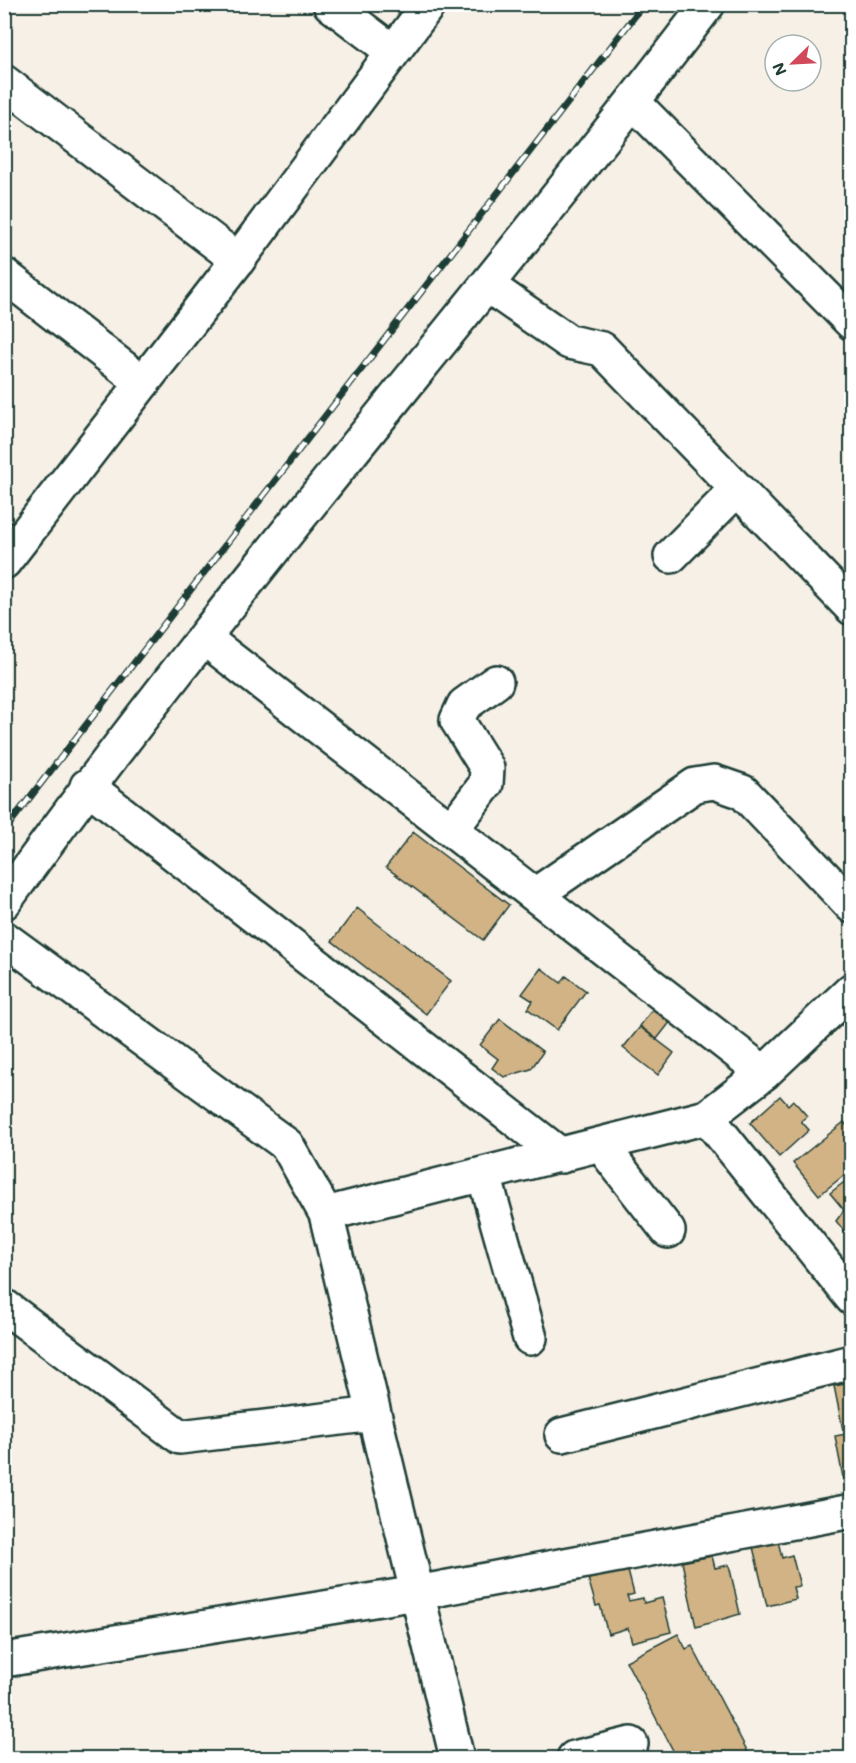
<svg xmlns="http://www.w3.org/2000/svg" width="856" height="1763" viewBox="0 0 856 1763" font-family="Mali,sans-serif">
	<rect width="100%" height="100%" fill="#f6f0e7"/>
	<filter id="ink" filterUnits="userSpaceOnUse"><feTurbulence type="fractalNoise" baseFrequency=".0167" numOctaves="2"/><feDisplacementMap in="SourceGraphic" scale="12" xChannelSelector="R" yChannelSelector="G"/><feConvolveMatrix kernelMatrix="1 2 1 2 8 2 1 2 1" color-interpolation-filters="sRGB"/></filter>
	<g filter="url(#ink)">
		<!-- building -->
		<path fill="#d2b386" stroke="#1f3d34" stroke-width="1.5" d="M413,832L509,905L483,940L386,867Z
			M357,908L451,981L426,1014L332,941Z
			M541,968L561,983L566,976L586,991L557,1030L528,1009L533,1001L522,994Z
			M657,1003L675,1016L657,1039L640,1026Z
			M500,1019L543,1052L531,1069L504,1077L492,1068L498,1059L480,1045Z
			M640,1027L674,1053L658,1075L623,1048Z
			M780,1096L788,1105L793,1100L807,1116L801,1121L809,1130L779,1157L750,1123Z
			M844,1122L852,1132V1169L819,1195L793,1163Z
			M852,1176V1227L845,1232L836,1221L844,1210L830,1193Z
			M851,1383L852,1428L843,1430L834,1386Z
			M852,1433V1487L845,1488L835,1436Z
			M778,1541L782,1558L792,1555L800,1586L793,1587L796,1599L767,1606L753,1547Z
			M712,1556L715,1568L729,1565L740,1614L696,1627L682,1562Z
			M627,1567L634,1594L627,1596L629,1601L643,1598L644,1603L662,1598L671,1632L632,1642L628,1628L608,1634L600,1605L596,1606L588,1578Z
			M678,1634L686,1649L692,1646L751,1758H677L626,1661Z"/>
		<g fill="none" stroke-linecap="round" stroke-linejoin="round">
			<!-- minor casing -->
			<g stroke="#1f3d34" stroke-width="38">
				<path id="minor" d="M330,4L392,51
					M4,82L238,260
					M633,102L852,323
					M487,285L569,342L602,349L852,608
					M671,556L737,489
					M204,638L764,1073
					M87,786L562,1156
					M451,830L486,784L487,768L457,720L464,705L496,682
					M535,895L695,785L714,782L743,792L852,906
					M4,938L287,1145L326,1214L457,1758
					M707,1117L852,1298
					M601,1145L668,1231
					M484,1175L530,1338
					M4,1306L180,1437L374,1414
					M562,1435L852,1362
					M4,1660L417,1593L852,1511
					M574,1758L631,1744"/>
			</g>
			<!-- tertiary casing -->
			<g stroke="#1f3d34" stroke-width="38">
				<path id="tertiary" d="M4,275L143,383
					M4,562L238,260L429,4
					M4,902C226,593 477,307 708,4
					M326,1214L707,1117L764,1073L852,990"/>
			</g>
			<!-- minor -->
			<use href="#minor" stroke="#fff" stroke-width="33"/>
			<!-- tertiary -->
			<use href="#tertiary" stroke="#fff" stroke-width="33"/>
			<!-- rail casing -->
			<g stroke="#1f3d34" stroke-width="7">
				<path id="rail" d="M4,831L644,4"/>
			</g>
			<!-- rail -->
			<use href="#rail" stroke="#fff" stroke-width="4.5" stroke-dasharray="14" stroke-linecap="butt"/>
		</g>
	</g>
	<!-- margin -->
	<rect width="856" height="1763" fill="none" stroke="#fff" stroke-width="24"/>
	<rect x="12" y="12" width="832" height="1739" fill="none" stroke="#1f3d34" stroke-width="2" filter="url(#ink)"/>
	<!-- north arrow -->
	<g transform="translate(793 63) rotate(246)"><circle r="28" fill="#ffffff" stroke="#a5b1ae" stroke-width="1.5"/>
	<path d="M0-4.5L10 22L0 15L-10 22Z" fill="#d1495b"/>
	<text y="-9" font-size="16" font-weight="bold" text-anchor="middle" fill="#1f3d34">N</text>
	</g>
</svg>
